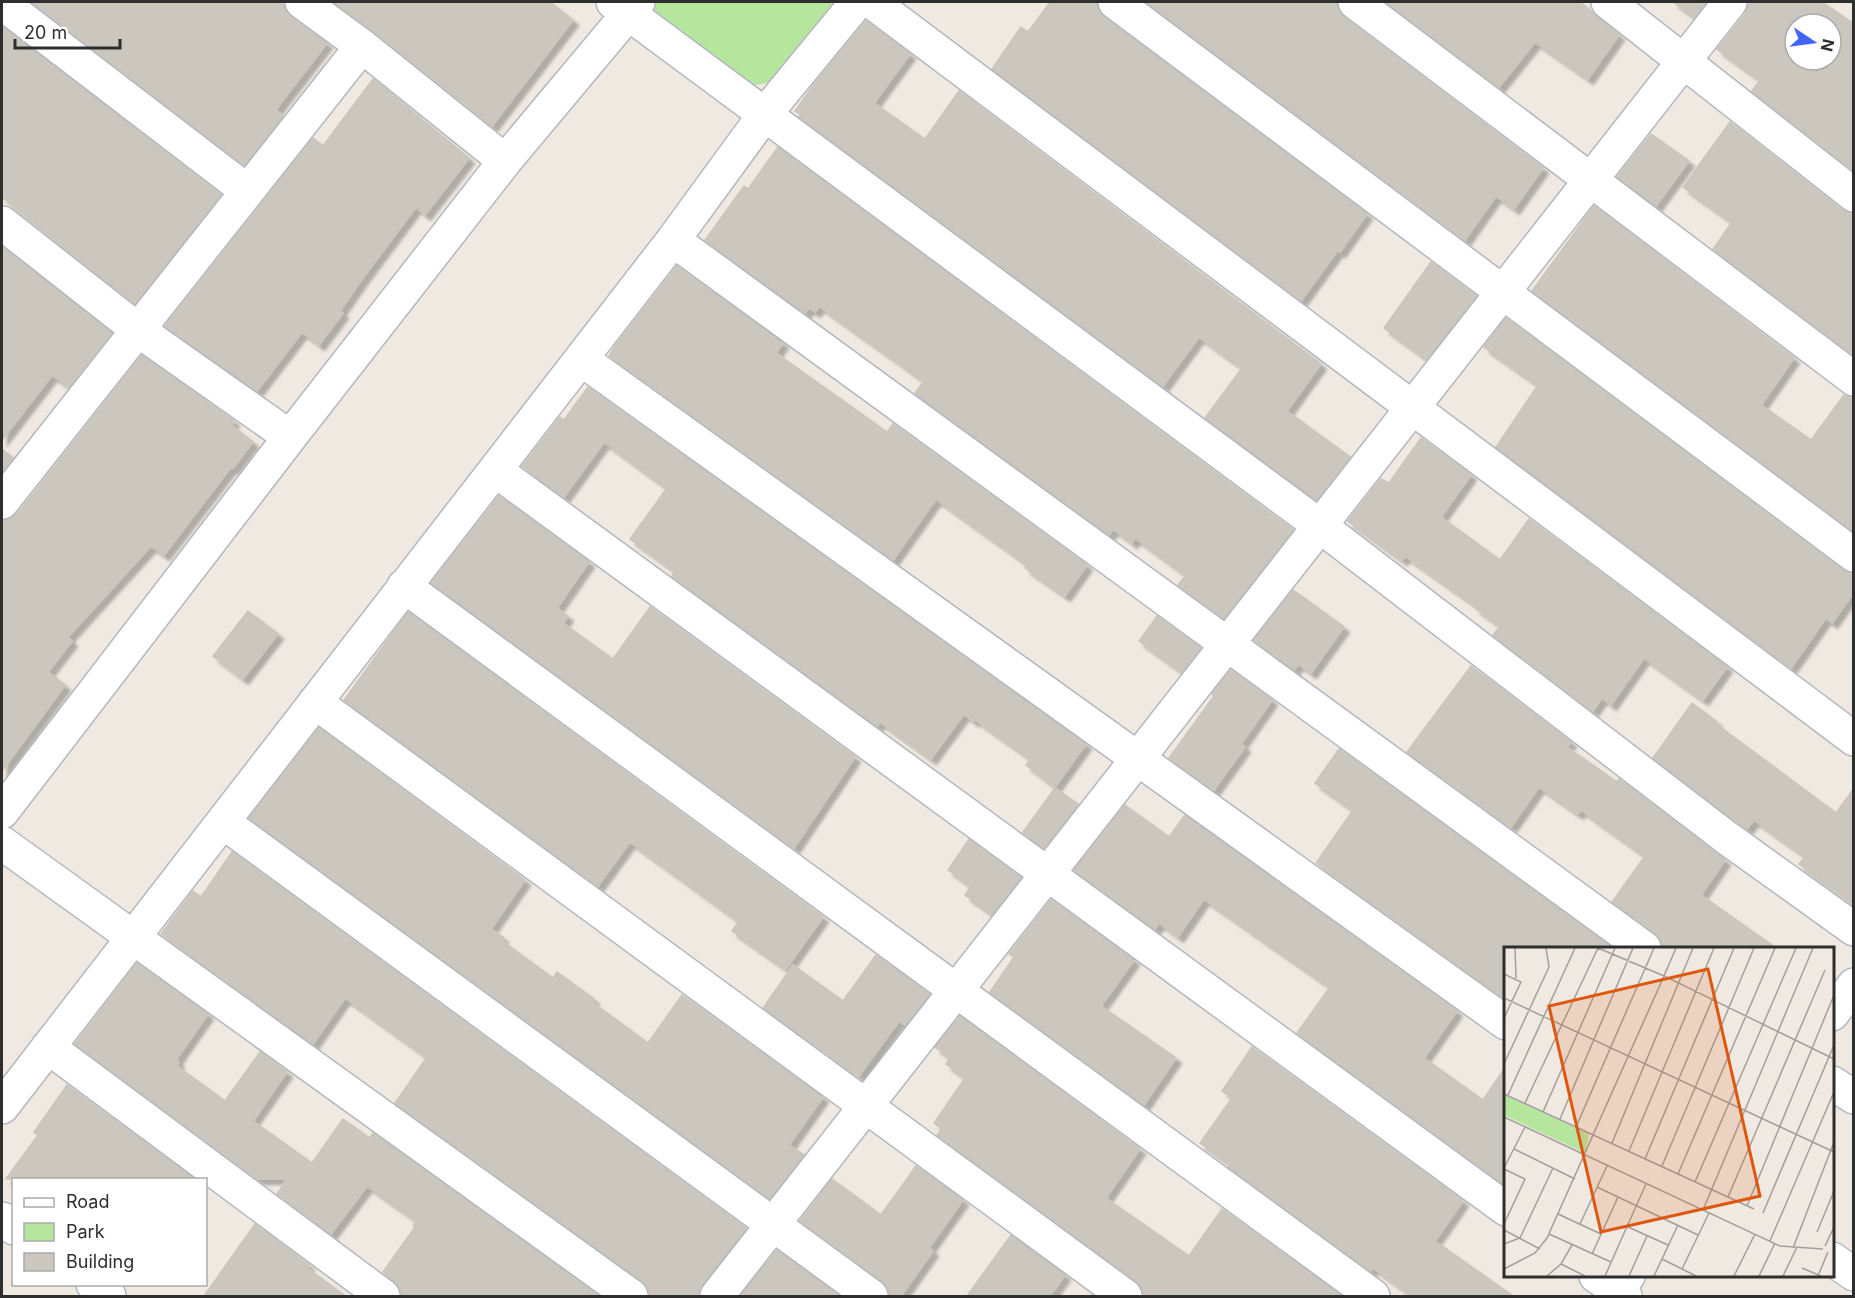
<svg xmlns="http://www.w3.org/2000/svg" width="1855" height="1298" viewBox="0 0 1855 1298" font-family="Inter,sans-serif">
	<defs>
		<filter id="shadow"><feDropShadow dx="5.5" dy="5.5" stdDeviation="1.5" flood-color="#0004"/></filter>
	</defs>
	<rect width="100%" height="100%" fill="#efe9e1"/>
	<!-- green -->
	<path fill="#b6e59e" d="M656,2H843L782,80L746,87L646,15Z"/>
	<!-- building -->
	<path fill="#cbc7bf" stroke="#cbc5ba" stroke-width="1.5" fill-rule="evenodd" filter="url(#shadow)" d="M31,2H284L285,10L290,17L327,43L280,104L276,110L283,116L244,165Z
		M333,2H550L573,20L492,126L374,31Z
		M1050,2H1097L1098,10L1104,17L1367,214L1340,252L1338,250L1301,301L992,69L1021,27L1028,32Z
		M1146,2H1337L1338,10L1344,17L1543,168L1514,209L1496,196L1465,240Z
		M1385,2H1580L1619,35L1588,79L1535,42L1499,87Z
		M1673,2H1707L1695,17Z
		M1748,2H1822L1854,24V171L1752,91L1760,80L1717,49L1745,14ZM1795,24H1831V60H1795Z
		M866,21L910,54L874,103L925,139L959,91L1321,364L1287,411L1350,457L1316,500L1205,418L1242,368L1199,337L1163,386L799,117L801,115L795,111L815,83Z
		M2,26L221,195L135,304L2,197Z
		M373,79L469,158L425,215L416,207L362,279L340,311L343,313L319,345L302,332L257,391L165,326L313,138L323,146Z
		M1730,122L1842,210L1854,213V355L1713,249L1732,222L1683,187Z
		M1651,134L1689,161L1656,206L1617,177Z
		M778,147L1293,530L1224,618L1178,585L1186,575L1135,538L1132,543L1113,529L1109,535L915,393L924,381L819,306L815,312L809,308L805,313L705,240L744,186L748,189Z
		M1594,206L1794,358L1761,405L1811,440L1844,395L1854,397V525L1851,529L1532,291Z
		M2,246L112,333L69,387L52,375L2,440Z
		M1431,262L1476,296L1427,359L1384,328Z
		M677,266L783,343L776,353L887,432L893,424L1087,565L1065,596L1025,568L1027,564L936,499L893,560L609,356L615,346Z
		M1506,318L1843,570L1854,573V592L1832,623L1826,618L1791,668L1496,447L1538,385L1484,347Z
		M142,355L234,421L231,425L253,442L233,468L231,467L164,555L151,546L68,637L72,641L48,672L65,685L2,771V520L9,519L17,514Z
		M588,387L1086,744L1055,787L1026,765L1031,759L974,719L973,721L964,714L931,759L880,722L877,726L672,576L675,571L630,539L667,488L604,442L564,497L522,466L560,417L564,420Z
		M1421,438L1471,475L1441,517L1500,560L1529,519L1727,667L1703,700L1644,658L1611,705L1602,698L1593,711L1493,635L1500,626L1475,608L1476,606L1405,556L1402,560L1348,521L1381,479L1389,483Z
		M2,449L13,458L2,472Z
		M499,496L589,562L557,608L568,616L563,623L613,659L650,607L855,757L794,848L431,583Z
		M1293,590L1344,627L1311,673L1298,664L1294,670L1254,640Z
		M248,611L278,634L243,679L213,656Z
		M408,612L823,917L786,969L732,931L739,921L630,842L598,886L344,700Z
		M1157,616L1201,648L1182,672L1139,641Z
		M1471,666L1571,742L1567,747L1617,782L1619,779L1725,860L1701,895L1776,948H1662L1661,940L1655,933L1612,902L1645,856L1581,810L1578,814L1539,787L1511,827L1407,752Z
		M1231,670L1272,700L1241,744L1245,747L1214,790L1169,758L1214,696L1212,694Z
		M1692,703L1717,722L1716,724L1836,813L1854,788V903L1799,864L1805,856L1754,820L1747,829L1653,758Z
		M319,728L525,880L491,929L503,937L501,940L553,978L557,972L594,999L592,1002L648,1043L682,995L823,1097L789,1145L804,1155L770,1199L249,818Z
		M1339,749L1613,948H1506V1000L1316,863L1353,810L1315,783Z
		M1055,788L1078,804L1044,848L1023,832Z
		M1125,805L1169,837L1185,815L1457,1011L1424,1058L1483,1100L1506,1066V1185L1297,1033L1330,987L1204,899L1178,937L1159,923L1155,929L1074,870Z
		M969,839L1021,878L992,914L965,895L971,886L948,870Z
		M232,852L746,1228L702,1284L699,1296H650L648,1288L642,1281L395,1103L427,1057L345,998L313,1044L161,934L193,891L201,897Z
		M1051,900L1134,960L1101,1006L1176,1058L1144,1105L990,992L1014,957L1009,954Z
		M876,955L929,994L905,1025L899,1021L859,1076L763,1008L793,965L843,1001Z
		M137,963L208,1014L176,1060L179,1062L177,1066L225,1101L260,1052L287,1072L253,1121L312,1163L343,1119L370,1138L373,1133L600,1296H401L400,1288L383,1272L415,1227L413,1226L417,1221L367,1186L331,1234L277,1194L287,1179H258L75,1044Z
		M960,1016L1140,1149L1106,1198L1189,1256L1222,1209L1342,1296H1143L1142,1288L1136,1281L937,1135L942,1129L934,1123L965,1078L946,1064L950,1058L935,1047Z
		M1252,1047L1463,1201L1435,1241L1513,1296H1413L1373,1268L1371,1271L1228,1167L1230,1164L1200,1143L1232,1098L1222,1091Z
		M67,1085L195,1179H6L38,1135L34,1132Z
		M916,1166L963,1200L929,1248L933,1251L901,1296H889L888,1288L882,1281L800,1221L832,1179L881,1215Z
		M255,1224L309,1265L307,1268L345,1296H204Z
		M1011,1235L1065,1275L1050,1296H967Z
		M777,1250L840,1296H740Z"/>
	<g fill="none" stroke-linecap="round" stroke-linejoin="round">
		<!-- minor casing -->
		<g stroke="#b4b7c1" stroke-width="36">
			<path id="minor" d="M302,2L362,46L505,161
				M613,2L1320,526L1727,838L1854,929
				M872,2L1854,739
				M1115,2L1854,555
				M1355,2L1854,379
				M1608,2L1854,195
				M2,3L247,191
				M2,223L138,330L290,437
				M673,240L1644,948
				M581,359L1506,1023
				M495,470L1506,1209
				M2,502L362,46
				M404,586L1373,1296
				M315,702L1125,1296
				M2,812L290,437L505,161L638,2
				M223,822L871,1296
				M2,843L631,1296
				M48,1047L383,1296
				M1832,1083L1854,1097
				M2,1107L673,240L765,114L857,2
				M2,1219L14,1228
				M1832,1259L1854,1274
				M1596,1276L1625,1296
				M93,1284L109,1296
				M717,1296L1730,2"/>
		</g>
		<!-- tertiary casing -->
		<g stroke="#b4b7c1" stroke-width="36">
			<path id="tertiary" d="M1832,1014L1854,985
				M1611,1296L1628,1276"/>
		</g>
		<!-- minor -->
		<use href="#minor" stroke="#fff" stroke-width="33"/>
		<!-- tertiary -->
		<use href="#tertiary" stroke="#fff" stroke-width="33"/>
	</g>
	<!-- overview -->
	<g transform="translate(1504 947)">
		<rect width="330" height="330" fill="#efe9e1"/>
		<path d="M0,148L85,187L81,206L0,168Z" fill="#b6e59e"/>
		<path fill="none" stroke="#a29e99" stroke-width="1.5" d="M11,1L12,31M172,1L160,29L330,112M0,27L17,35L0,71M0,51L330,205M0,117L45,20L42,1M0,147L250,262M4,148L71,1M21,156L94,1M39,165L111,1M0,170L276,299L319,302M56,172L129,1M72,180L150,1M108,196L189,1M10,202L71,232M125,204L210,1M141,212L230,1M158,219L250,1M0,221L21,180M0,222L21,232L0,277M174,227L271,1M191,235L292,1M93,240L194,288M224,250L321,23M243,259L330,48M199,263L309,1M259,266L330,98M54,267L97,287M76,277L103,219M124,280L164,298M0,283L36,302M313,285L330,244M45,287L107,315M266,294L330,145M0,297L16,291L49,221M321,299L330,280M289,301L330,195M88,307L114,250M158,312L192,329M57,317L81,329M298,321L317,329M0,322L31,306L43,291L160,29L94,1M178,322L205,266M43,329L57,317L68,298M101,329L142,237M125,329L143,289M150,329L174,278M230,329L251,287M255,329L271,296M279,329L293,300M314,329L324,305"/>
		<path fill="#df570e" fill-opacity="0.15" stroke="#df570e" stroke-width="3" d="M204,22L256,249L97,285L45,59Z"/>
		<rect width="330" height="330" fill="none" stroke="#2e2e2e" stroke-width="3"/>
	</g>
	<!-- border -->
	<rect width="1855" height="1298" fill="none" stroke="#2e2e2e" stroke-width="6"/>
	<!-- legend -->
	<rect x="12" y="1178" width="195" height="108" fill="#ffffff" stroke="#ababab" stroke-width="1.5"/>
	<rect x="24" y="1198" width="30" height="9" fill="#ffffff" stroke="#ababab" stroke-width="1.5"/>
	<text x="66" y="1208" font-size="18" fill="#2e2e2e">Road</text>
	<rect x="24" y="1223" width="30" height="18" fill="#b6e59e" stroke="#ababab" stroke-width="1.5"/>
	<text x="66" y="1238" font-size="18" fill="#2e2e2e">Park</text>
	<rect x="24" y="1253" width="30" height="18" fill="#cbc7bf" stroke="#ababab" stroke-width="1.5"/>
	<text x="66" y="1268" font-size="18" fill="#2e2e2e">Building</text>
	<!-- north arrow -->
	<g transform="translate(1813 42) rotate(103)"><circle r="28" fill="#ffffff" stroke="#ababab" stroke-width="1.5"/>
	<path d="M0-4.5L10 22L0 15L-10 22Z" fill="#4264fb"/>
	<text y="-9" font-size="16" font-weight="bold" text-anchor="middle" fill="#2e2e2e">N</text>
	</g>
	<!-- scale -->
	<path d="M15 39v9h105v-9" fill="none" stroke="#2e2e2e" stroke-width="3"/>
	<text x="24" y="39" font-size="18" fill="#2e2e2e" stroke="#ffffff" stroke-width="4.5" paint-order="stroke">20 m</text>
</svg>
